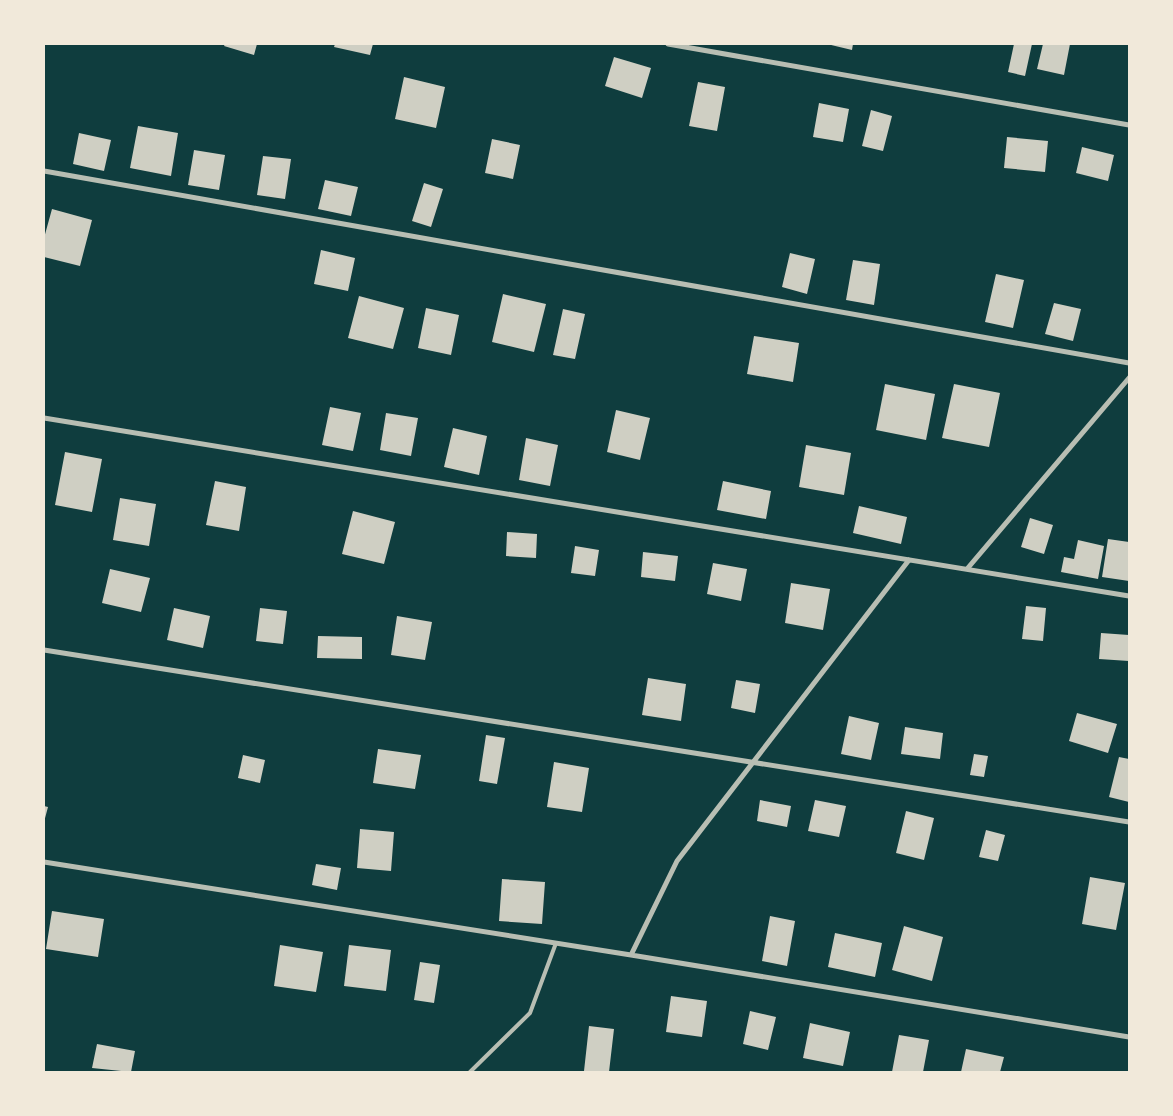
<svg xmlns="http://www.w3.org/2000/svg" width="1173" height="1116" viewBox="0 0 1173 1116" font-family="Overpass,sans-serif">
	<rect width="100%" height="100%" fill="#0f3d3e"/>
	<!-- building -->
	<path fill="#cfcfc3" d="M225,44H257L254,55L224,46Z
		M335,44H373L370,55L334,47Z
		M827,44H853L852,50Z
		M1014,44H1032L1025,76L1008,72Z
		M1043,44H1070L1064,75L1037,69Z
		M614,57L651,68L642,98L605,86Z
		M404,77L445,87L436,128L395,119Z
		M698,82L725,87L717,131L689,126Z
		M819,103L849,109L843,142L813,137Z
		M871,110L892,116L883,151L862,146Z
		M138,126L178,133L171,176L130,168Z
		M79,133L111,140L104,171L73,164Z
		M1007,137L1048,141L1045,172L1004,168Z
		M492,139L520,145L513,179L485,173Z
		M1082,147L1114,155L1108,181L1076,173Z
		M194,150L225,155L219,190L188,185Z
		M263,156L291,159L285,199L257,195Z
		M325,180L358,187L351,216L318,209Z
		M424,183L443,189L431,227L412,221Z
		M52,209L92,220L80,266L44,257V238Z
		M321,250L355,258L348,291L314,284Z
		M790,253L815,259L807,294L782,287Z
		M853,260L880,264L874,305L846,300Z
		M996,274L1024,280L1013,328L985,322Z
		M503,294L546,304L534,352L492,342Z
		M359,296L404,308L393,349L348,338Z
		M1054,303L1081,309L1073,341L1045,334Z
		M426,308L459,315L451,355L418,348Z
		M563,309L585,314L575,359L553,355Z
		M754,336L799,343L793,382L747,374Z
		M885,384L935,394L926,440L876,430Z
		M954,384L1000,393L989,447L942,438Z
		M330,407L361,413L353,451L322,445Z
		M616,410L650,418L640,460L607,452Z
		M386,413L418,418L411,456L380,450Z
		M453,428L487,436L479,475L444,467Z
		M526,438L558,445L550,486L519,480Z
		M806,445L851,453L844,495L799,487Z
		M65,452L102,459L92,512L55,505Z
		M215,481L246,487L239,531L206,525Z
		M723,481L771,491L766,519L717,510Z
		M120,498L156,504L149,546L113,540Z
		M859,506L907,517L901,544L853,533Z
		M353,511L395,522L384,564L342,554Z
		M1030,518L1053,525L1044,554L1021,547Z
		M507,532L537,534L536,558L506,556Z
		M1108,539L1129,542V581L1102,577Z
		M1078,540L1104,546L1098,579L1061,572L1064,557L1074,559Z
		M575,546L599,550L595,576L571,573Z
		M643,552L678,556L675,581L641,577Z
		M713,563L747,569L741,601L707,594Z
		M110,569L150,578L141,612L102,603Z
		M791,583L830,589L823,630L785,623Z
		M1026,606L1046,608L1043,641L1022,639Z
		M174,608L210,616L203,648L167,640Z
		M260,608L287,611L283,644L256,641Z
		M397,616L432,622L425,660L391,655Z
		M1101,633L1129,635V661L1099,659Z
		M318,636L362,637V659L317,658Z
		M648,678L686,684L681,721L642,715Z
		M736,680L760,684L755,713L731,708Z
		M1077,713L1117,724L1108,753L1069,741Z
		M849,716L879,723L871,760L841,754Z
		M905,727L943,733L940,759L901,754Z
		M486,735L505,738L497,784L479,781Z
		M378,749L421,755L415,789L373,783Z
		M974,754L988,756L984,777L970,775Z
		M243,755L265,760L260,783L238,778Z
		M1119,757L1129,759V802L1109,797Z
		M554,762L589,768L582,812L547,807Z
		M760,800L791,806L787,827L757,821Z
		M815,800L846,806L839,837L808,831Z
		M44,806L48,807L44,822Z
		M906,811L934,818L924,860L896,853Z
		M360,829L394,832L391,871L357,868Z
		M986,830L1005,835L998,861L979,857Z
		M316,864L341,868L337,890L312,885Z
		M1090,877L1125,883L1116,930L1082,924Z
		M502,879L545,882L542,924L499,921Z
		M52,911L104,919L98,957L46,949Z
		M770,916L795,921L787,966L762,961Z
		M904,926L943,937L932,981L892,970Z
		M835,933L882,943L875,977L828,967Z
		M280,945L323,952L316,992L274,986Z
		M349,945L391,950L386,991L344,986Z
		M420,962L440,965L434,1003L414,1000Z
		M671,996L707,1001L702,1037L666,1032Z
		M750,1011L776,1017L768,1050L743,1044Z
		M810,1023L850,1032L843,1066L803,1058Z
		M589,1026L614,1029L609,1072L584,1071Z
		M899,1035L929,1040L923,1072H892Z
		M97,1044L135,1051L131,1072L92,1068Z
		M966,1049L1004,1057L1000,1072H961Z"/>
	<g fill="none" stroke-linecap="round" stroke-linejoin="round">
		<!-- service -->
		<path stroke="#b8beb3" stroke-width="4" d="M470,1072L530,1013L556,943"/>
		<!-- minor -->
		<path stroke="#b8beb3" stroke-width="5" d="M668,44L1129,125
			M44,171L1129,363
			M44,418L1129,596
			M967,569L1129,378
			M44,650L1129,822
			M44,862L631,955L1129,1037
			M631,955L677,861L909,560"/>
	</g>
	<!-- border -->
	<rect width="1173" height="1116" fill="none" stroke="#f1e9da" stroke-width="90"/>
</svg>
